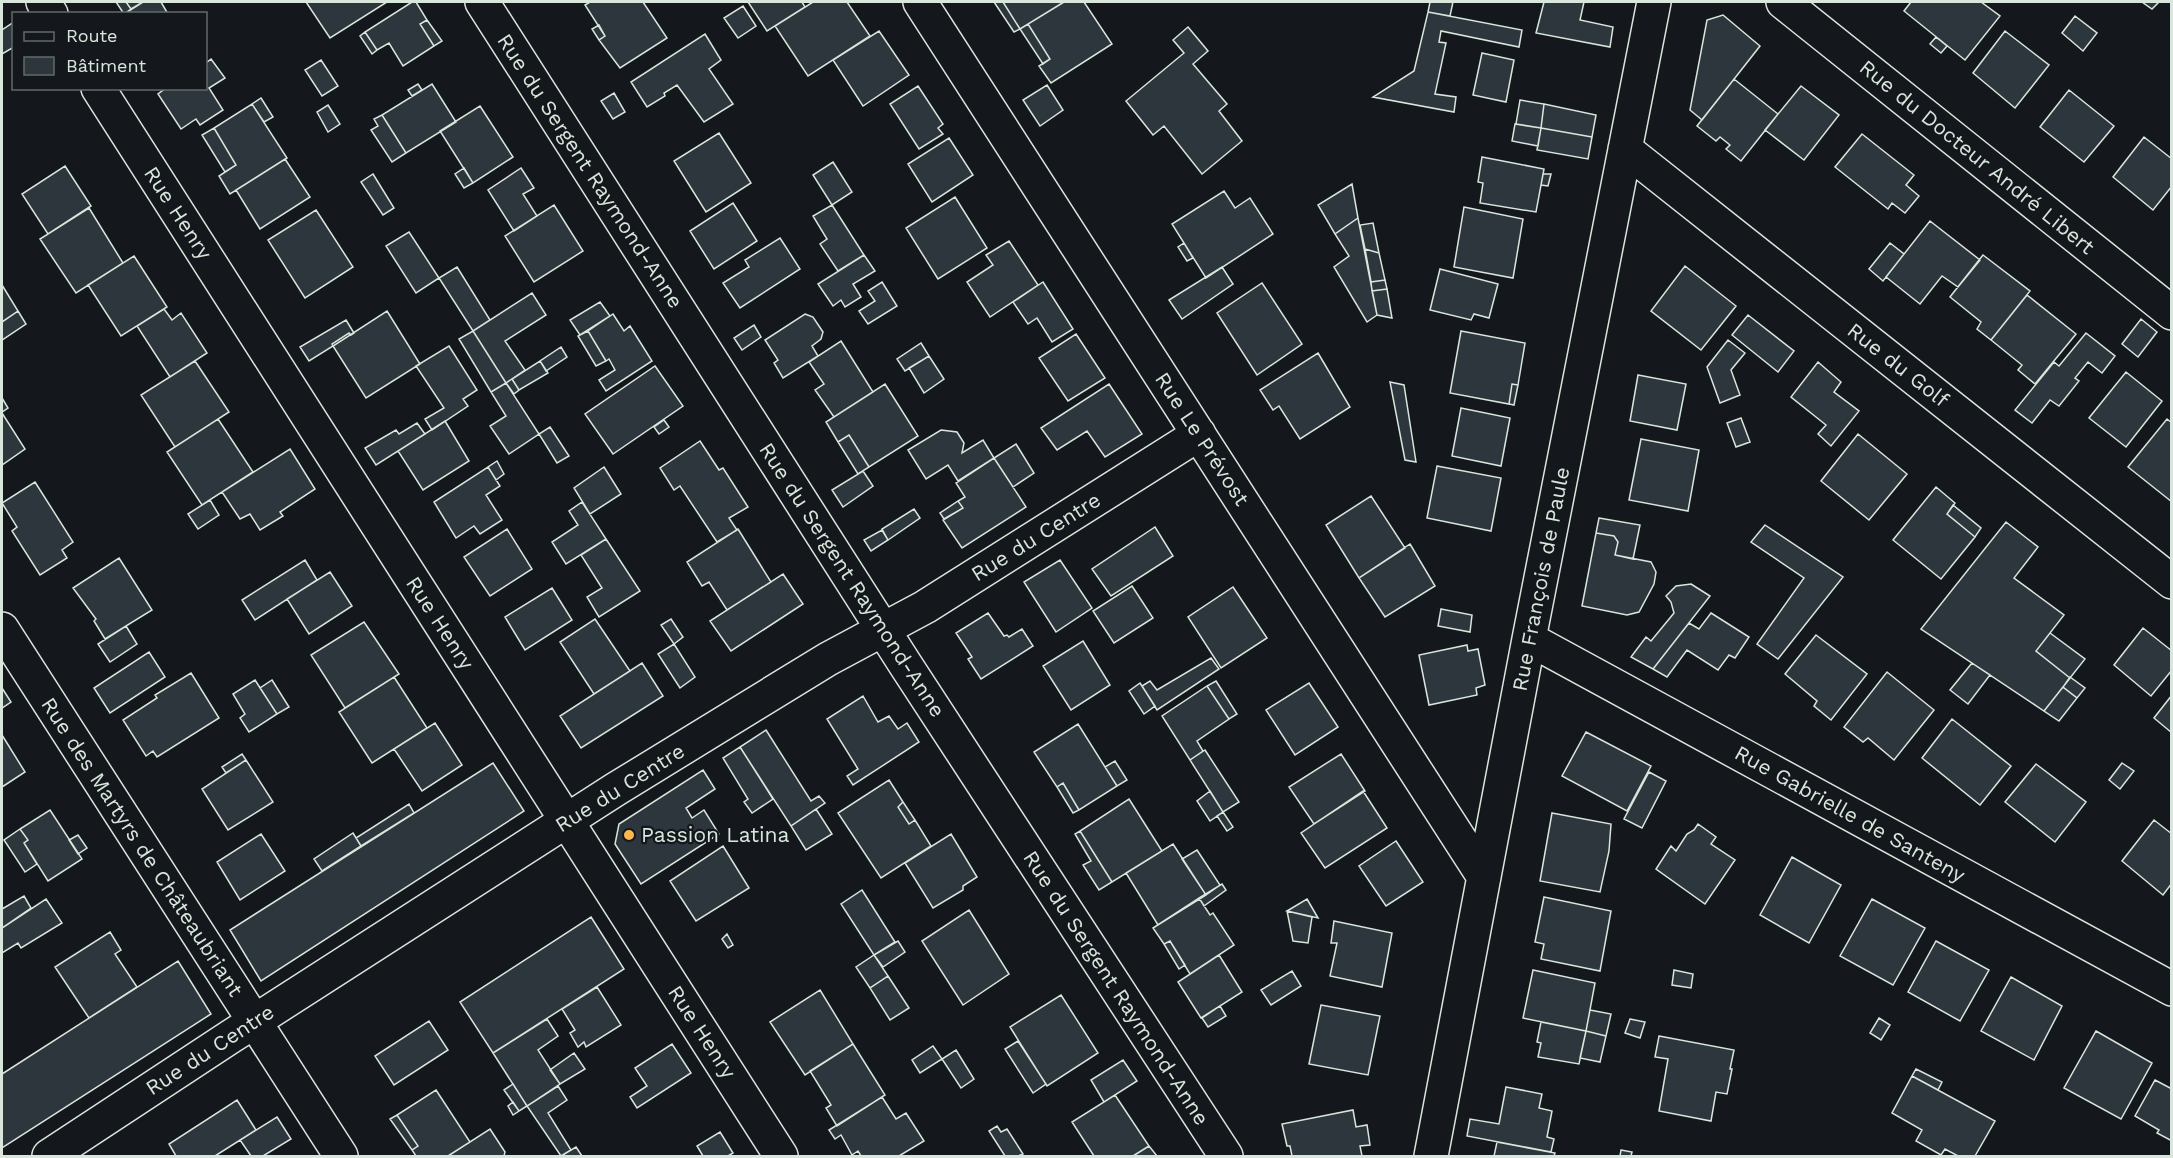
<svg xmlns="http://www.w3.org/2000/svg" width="2173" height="1158" viewBox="0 0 2173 1158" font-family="'Work Sans',sans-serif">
	<rect width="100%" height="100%" fill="#14181c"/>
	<!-- building -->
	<path fill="#2c363c" stroke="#d8e6dc" stroke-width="1.5" d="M116,2H126L131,9L124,14Z
		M126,2H143L131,9Z
		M143,2H161L168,14H124Z
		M306,2H387L330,38Z
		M412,2H416L427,20L420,24L434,46L403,66L389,43L377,50L365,32Z
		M590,2H643L667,38L620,68L599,40L605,36L585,5Z
		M748,2H802L805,7L767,31Z
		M813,2H847L870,36L808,76L775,26Z
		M994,2H1003L1020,29L1014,32Z
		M1003,2H1064L1020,29Z
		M1064,2H1084L1112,44L1051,83L1039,66L1050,59L1028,24Z
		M1430,2H1453L1450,16L1428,12Z
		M1544,2H1584L1580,20L1613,27L1610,47L1536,33Z
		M1911,2H1981L2000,16L1965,60L1904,11Z
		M2142,2H2159L2152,9Z
		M743,6L756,26L738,38L724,18Z
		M1428,12L1522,30L1519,47L1441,31L1439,42L1446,43L1435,94L1456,97L1454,112L1373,97L1414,71Z
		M1723,15L1760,46L1702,120L1690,110L1707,20Z
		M2075,16L2097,33L2083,51L2062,33Z
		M427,20L442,41L434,46L420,24Z
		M14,22V47L2,54V30Z
		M1028,24L1050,59L1043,64L1020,29Z
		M599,25L605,36L599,40L592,29Z
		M1188,27L1208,51L1193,64L1227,104L1219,111L1242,141L1202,174L1164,126L1153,135L1126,101L1184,53L1173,40Z
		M879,31L909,75L863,106L833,60Z
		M2005,31L2049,65L2015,108L1973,73Z
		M365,32L377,50L372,54L360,36Z
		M705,34L721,60L709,69L733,104L704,122L677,85L664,93L665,96L647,107L631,82Z
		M1936,37L1947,46L1941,53L1930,44Z
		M1482,53L1514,60L1506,102L1473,95Z
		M211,59L225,78L209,88L223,110L200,125L196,119L181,129L158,94L166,88H206V63Z
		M321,60L338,86L322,96L305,70Z
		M1734,79L1778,114L1741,161L1726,149L1730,145L1720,137L1716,141L1697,126Z
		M418,84L422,90L412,96L408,90Z
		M432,84L456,122L406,153L382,115Z
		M1047,85L1063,110L1040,126L1023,100Z
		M918,86L943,124L938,128L943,134L919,149L890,104Z
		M1801,86L1839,115L1804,160L1765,130Z
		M2069,90L2114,126L2084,162L2040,127Z
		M614,93L625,112L613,119L601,101Z
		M261,98L273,117L264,122L252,104Z
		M1520,100L1544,104L1541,128L1516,124Z
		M252,104L287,158L230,194L219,176L236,165L214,128Z
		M1544,104L1596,115L1592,137L1541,128Z
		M328,105L340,124L328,132L317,112Z
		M480,106L513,157L473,183L440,131Z
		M382,115L406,153L392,162L371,130L378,126L374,119Z
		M1515,124L1541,128L1538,146L1512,141Z
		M214,128L236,165L225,172L202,135Z
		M1541,128L1592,137L1588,159L1537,150Z
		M719,133L751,183L706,212L674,161Z
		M1862,134L1914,175L1906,185L1919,196L1905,213L1892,203L1888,209L1835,167Z
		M2144,137L2172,159V186L2153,210L2113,177Z
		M949,138L973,175L932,202L908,164Z
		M1482,157L1544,169L1536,212L1480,203L1483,183L1478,182Z
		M285,159L310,197L260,229L236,190Z
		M833,162L852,192L832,205L813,175Z
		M65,166L91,206L48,234L22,194Z
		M464,168L473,183L464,188L455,174Z
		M521,168L534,188L523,194L537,216L514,231L488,190Z
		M373,174L394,208L383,215L361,182Z
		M1543,174H1551L1548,186L1541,185Z
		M1352,184L1358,218L1335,234L1318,205Z
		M1224,191L1235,208L1250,198L1273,234L1206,278L1172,224Z
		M955,197L987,248L938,279L906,228Z
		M733,203L757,241L714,269L690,231Z
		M554,205L583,251L534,282L505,236Z
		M832,205L864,255L838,271L820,244L827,239L813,216Z
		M1464,207L1523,219L1513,278L1454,267Z
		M89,208L123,263L76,293L40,239Z
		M316,210L353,267L305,298L268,240Z
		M1358,218L1377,315L1367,322L1334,267L1349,256L1335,234Z
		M1930,221L1980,260L1958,287L1942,276L1920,304L1886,277Z
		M1373,223L1379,253L1365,249L1360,225Z
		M409,232L439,278L416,293L386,246Z
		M780,238L800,269L740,308L723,283L749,267L745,260Z
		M1009,241L1038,285L990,317L967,282L993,265L986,255Z
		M1184,243L1193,258L1187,261L1178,247Z
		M1890,243L1904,254L1883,281L1869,269Z
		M1365,249L1379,253L1385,280L1371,282Z
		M864,255L875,271L853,284L861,297L845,307L841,300L833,306L818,284Z
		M1983,255L2030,291L1991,340L1977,329L1981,322L1950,297Z
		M134,256L167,307L121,336L88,285Z
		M1685,266L1736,306L1701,350L1651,311Z
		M457,267L490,320L473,331L439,278Z
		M1222,267L1233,284L1182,319L1169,300Z
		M1440,269L1498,284L1489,318L1474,314L1471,320L1430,310Z
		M1385,280L1387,289L1372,291L1371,282Z
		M882,282L897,306L868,324L859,311L875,301L868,291Z
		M1043,282L1073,329L1052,342L1037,318L1028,324L1013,302Z
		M1262,283L1302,344L1257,375L1217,313Z
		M2,285L18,311L2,322Z
		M1387,289L1392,318L1377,315L1372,291Z
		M532,293L546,315L505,341L525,370L506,383L473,331Z
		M2027,295L2076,334L2035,384L2018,370L2022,365L1991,340Z
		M600,302L610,316L580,335L570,320Z
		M164,309L172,320L181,313L207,353L170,377L137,326Z
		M18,311L26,324L2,340V322Z
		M387,311L420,364L366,398L333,346Z
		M613,314L624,331L630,326L652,361L606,391L599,380L615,370L609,359L606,361L588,331Z
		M805,314L813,317L823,332L821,339L812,346L818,356L783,378L774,363L778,360L765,340Z
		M1748,315L1794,351L1778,372L1732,335Z
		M2141,319L2157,332L2138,357L2122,344Z
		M346,320L354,333L351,335L349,333L332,344L333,346L309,361L300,347Z
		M754,325L761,337L742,350L734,338Z
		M473,331L506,383L491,392L459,339Z
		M588,331L606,361L596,366L578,336Z
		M1461,331L1525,343L1518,385L1512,384L1509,404L1450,393Z
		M2086,333L2115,356L2102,373L2088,362L2075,378L2079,381L2059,406L2050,400L2032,423L2015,410L2054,362L2059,366Z
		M1076,334L1105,378L1068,401L1039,358Z
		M1728,340L1745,353L1731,370L1740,395L1720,403L1707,367Z
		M841,341L873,392L834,417L815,390L824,384L809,362Z
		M921,343L929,356L905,371L897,359Z
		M449,346L477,390L463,399L468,406L432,430L425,419L444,408L416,366Z
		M561,347L567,357L546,371L540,361Z
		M1318,353L1350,407L1300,439L1279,406L1273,410L1260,390Z
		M929,356L944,379L924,393L909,368Z
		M195,361L229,412L175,447L141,395Z
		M540,361L548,373L519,390L512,379Z
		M1818,362L1841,382L1834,392L1859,411L1831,446L1818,434L1826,425L1791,397Z
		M655,366L683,406L613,454L585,414Z
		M2126,372L2162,401L2126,447L2089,418Z
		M1638,375L1686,384L1677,430L1630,421Z
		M512,379L519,390L514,394L506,383Z
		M1390,382L1404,385L1416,462L1405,460Z
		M506,383L539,434L509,454L490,426L506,416L491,392Z
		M885,384L918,436L869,467L849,435L838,442L826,422Z
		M1109,384L1142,434L1105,457L1087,431L1057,450L1041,428Z
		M1512,384L1518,385L1514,405L1509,404Z
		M2,398L8,408L2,412Z
		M1461,408L1510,418L1501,466L1452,456Z
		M2,413L25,449L2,465Z
		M1741,418L1750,442L1736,447L1727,423Z
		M218,419L253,472L202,505L167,452Z
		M2167,419L2172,423V502L2128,467Z
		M664,420L669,427L659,434L654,427Z
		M445,421L469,461L423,490L398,451Z
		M417,423L425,434L376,465L365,448L396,430L399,434Z
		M550,427L569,456L557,463L539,434Z
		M941,430L957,432L964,443L962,453L983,440L994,458L958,481L948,465L926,479L908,450Z
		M1858,434L1907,474L1869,520L1821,481Z
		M849,435L869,467L858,474L838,442Z
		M1641,439L1699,450L1688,511L1629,500Z
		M700,441L719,470L723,468L748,507L729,518L737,530L717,542L680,486L674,490L660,468Z
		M1016,444L1034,473L1013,487L994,458Z
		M290,449L315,489L280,512L283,516L260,530L250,514L240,519L222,492Z
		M994,458L1026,507L962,548L943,520L963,508L958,501L965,497L956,483Z
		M497,461L504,474L496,480L488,467Z
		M1437,466L1501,478L1491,531L1427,518Z
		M488,467L500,486L486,495L502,520L480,534L474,526L456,538L434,502Z
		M604,467L621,494L590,514L574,488Z
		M863,471L873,486L843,507L832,490Z
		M35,482L73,542L62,550L67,558L40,575L12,531L17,527L2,503Z
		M1936,487L1955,503L1947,514L1975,537L1941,579L1893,540Z
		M1371,496L1405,548L1359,578L1326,525Z
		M210,500L219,515L198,529L188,514Z
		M958,501L963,508L944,519L940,513Z
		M582,502L606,539L566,564L552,542L578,525L569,511Z
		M1953,505L1981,528L1975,537L1947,514Z
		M914,509L920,518L888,540L882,529Z
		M1599,518L1640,525L1633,559L1615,555L1618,542L1614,536L1596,533Z
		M2006,522L2038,547L2014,578L2064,615L2036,651L2070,678L2044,711L1921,629Z
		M1765,525L1843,577L1778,659L1757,644L1804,578L1751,542Z
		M1155,527L1173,556L1111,596L1092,569Z
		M507,529L532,569L490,596L464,557Z
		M738,529L771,582L727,610L709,582L702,586L687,562Z
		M882,530L888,540L871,551L864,540Z
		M1596,533L1614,536L1618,542L1615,555L1651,562L1656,572L1654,584L1639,612L1627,615L1582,606Z
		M606,539L640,591L599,617L587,597L602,588L581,555Z
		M1410,544L1435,586L1385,617L1359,578Z
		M119,558L152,610L105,639L94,621L96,619L73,588Z
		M305,560L317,580L255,620L242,600Z
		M1060,560L1092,608L1056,632L1024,582Z
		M330,572L352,606L309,634L287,599Z
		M783,574L803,604L731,651L710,621Z
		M1691,584L1710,596L1653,669L1631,657L1646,637L1651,641L1674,613L1671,602L1666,596L1676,586Z
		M1132,586L1153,618L1114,643L1093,611Z
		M1233,587L1267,638L1221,668L1188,617Z
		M552,588L572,620L525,650L505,617Z
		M1441,609L1472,615L1470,632L1438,626Z
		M988,613L1004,636L1007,635L1009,637L1022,629L1033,646L981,679L968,659L972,657L956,633Z
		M1711,613L1749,637L1735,658L1729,655L1718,670L1687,650L1667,677L1653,669L1689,623L1699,629Z
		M595,619L630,671L594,694L560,642Z
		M671,619L683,637L674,644L661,625Z
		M364,622L399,674L345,708L311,655Z
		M126,626L137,644L110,662L98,644Z
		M2143,628L2172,651V670L2151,696L2114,665Z
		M2050,633L2085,659L2070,678L2036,651Z
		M1816,635L1867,674L1831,720L1814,706L1817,701L1785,674Z
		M1083,641L1110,685L1071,710L1043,666Z
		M674,644L695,677L680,688L658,654Z
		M1467,645L1468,651L1478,649L1485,685L1476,688L1477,695L1429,705L1419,655Z
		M149,652L165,677L110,713L94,688Z
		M1211,658L1219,669L1157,710L1142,686L1150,681L1157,690Z
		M642,663L663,696L581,748L560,716Z
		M1972,663L1990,675L1968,704L1950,690Z
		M1887,672L1934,710L1894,760L1868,738L1863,742L1844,727Z
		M191,673L219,718L157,757L153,751L146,756L123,720L157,698L155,695Z
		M394,677L427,728L372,763L339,712Z
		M2070,677L2085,688L2077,698L2063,687Z
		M255,680L277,714L249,732L240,718L245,714L233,694Z
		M272,680L289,707L277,714L260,688Z
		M1216,681L1237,714L1229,719L1207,686Z
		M1140,683L1155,706L1144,714L1129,691Z
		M1309,683L1338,727L1295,755L1266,710Z
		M1207,686L1229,719L1197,741L1203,751L1190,760L1162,716Z
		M2063,687L2077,698L2059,721L2044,711Z
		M2,688L11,702L2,708Z
		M2172,695V733L2154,718Z
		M863,696L878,722L889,716L898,729L907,723L919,742L853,785L847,776L858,769L827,719Z
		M1952,719L2011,766L1980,805L1922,758Z
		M435,723L462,765L422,791L394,749Z
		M1078,724L1117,786L1079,810L1063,783L1057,787L1034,752Z
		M766,730L811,801L819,796L825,803L791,826L740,747Z
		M1586,732L1651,766L1627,811L1562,776Z
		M2,735L25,772L2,787Z
		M740,747L773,799L752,813L744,802L748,799L723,758Z
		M1205,750L1239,802L1223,812L1190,760Z
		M242,754L246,760L226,773L222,767Z
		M1341,754L1365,791L1314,824L1289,787Z
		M246,760L273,802L228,830L202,789Z
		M1115,761L1127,780L1117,786L1105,767Z
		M493,763L524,811L261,981L230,930Z
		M2122,763L2134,771L2120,789L2109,780Z
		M2036,764L2086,802L2055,842L2005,802Z
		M703,770L715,789L686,808L692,818L704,810L719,834L641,884L615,844L619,824Z
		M1649,772L1666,781L1642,828L1624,819Z
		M889,780L903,802L898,807L909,824L915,820L931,846L881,878L838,813Z
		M1063,783L1079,810L1073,813L1057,787Z
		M1210,791L1223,812L1210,821L1197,801Z
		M1363,791L1387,828L1325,868L1301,833Z
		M1129,799L1162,851L1112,882L1080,831Z
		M903,802L915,820L909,824L898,807Z
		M409,804L414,813L361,846L356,838Z
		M816,809L832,834L806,850L791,826Z
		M50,810L82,859L48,881L24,843L28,840L20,829Z
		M1223,812L1233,827L1227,831L1217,816Z
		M1552,813L1611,824L1609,851L1600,892L1540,881Z
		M2154,820L2172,834V883L2163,895L2122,861Z
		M1698,824L1716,837L1711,844L1735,860L1705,904L1656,869L1671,846L1676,851L1687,834L1694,830Z
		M20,829L28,840L24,843L37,864L25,872L4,840Z
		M1080,831L1112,882L1099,890L1083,865L1091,861L1075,834Z
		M353,833L361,846L322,871L314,859Z
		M261,834L285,871L240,900L217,862Z
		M951,834L977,877L963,886V890L933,908L905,863Z
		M78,835L87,848L78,854L69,840Z
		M1396,841L1423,882L1386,906L1359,866Z
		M1173,844L1206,895L1158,925L1126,873Z
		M723,846L749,888L696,921L670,881Z
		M1197,850L1220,885L1206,895L1182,859Z
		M1792,857L1841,885L1809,943L1760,915Z
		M1222,884L1226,890L1204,906L1199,898Z
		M862,890L895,942L874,955L841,904Z
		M24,896L31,908L2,928V909Z
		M1544,897L1611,911L1600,971L1541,959L1544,944L1535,942Z
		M1199,898L1210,915L1213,913L1234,945L1190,974L1170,941L1164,944L1153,928Z
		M46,899L62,923L21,948L18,943L2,953V928Z
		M1307,899L1318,918L1287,911Z
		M1872,899L1925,928L1893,985L1840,956Z
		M969,910L1009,974L963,1005L922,941Z
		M1287,911L1312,917L1308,943L1293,941Z
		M591,917L624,969L493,1053L460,1002Z
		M1334,921L1392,933L1382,987L1330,976L1337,943H1331Z
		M110,932L121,950L115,954L137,987L89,1018L55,967Z
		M727,934L733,945L728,948L722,939Z
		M898,941L905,952L883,967L874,955Z
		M1170,941L1185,965L1179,969L1164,944Z
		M1936,941L1989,970L1960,1021L1908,992Z
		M874,955L888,976L870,988L856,967Z
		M1219,955L1242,992L1201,1018L1178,982Z
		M178,961L211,1014L2,1148V1074Z
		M1533,970L1595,983L1586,1031L1523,1018Z
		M1674,970L1693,974L1691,988L1672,985Z
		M1292,971L1301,986L1271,1005L1261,990Z
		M888,976L909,1008L890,1020L870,988Z
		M2011,977L2062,1006L2034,1060L1981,1031Z
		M597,987L621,1025L586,1047L584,1042L578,1047L570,1033L575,1030L562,1009Z
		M820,990L853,1044L805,1075L770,1022Z
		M1061,995L1098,1053L1047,1086L1010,1027Z
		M1321,1005L1380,1016L1368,1075L1309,1064Z
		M1220,1006L1226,1016L1208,1027L1202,1018Z
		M1590,1010L1611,1014L1606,1036L1586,1031Z
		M1879,1018L1890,1025L1881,1040L1870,1033Z
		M547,1019L558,1036L538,1050L560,1084L527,1106L493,1053Z
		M1630,1019L1645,1022L1640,1038L1625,1033Z
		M429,1021L448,1050L394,1085L375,1056Z
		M1541,1022L1586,1031L1579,1064L1538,1057L1541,1043L1537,1042Z
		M1586,1031L1606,1036L1600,1062L1580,1058Z
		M2096,1031L2152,1063L2121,1119L2064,1088Z
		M1659,1036L1734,1050L1730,1069H1732L1727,1094L1716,1092L1711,1121L1659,1111L1668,1059L1655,1057Z
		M1018,1041L1046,1084L1033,1093L1005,1049Z
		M672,1044L691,1073L637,1108L630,1097L647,1086L635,1068Z
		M853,1044L885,1095L837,1126L826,1108L831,1105L810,1071Z
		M933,1046L942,1059L920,1073L912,1060Z
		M956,1050L974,1079L961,1088L942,1059Z
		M574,1053L585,1069L560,1084L550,1070Z
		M1123,1060L1137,1081L1104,1102L1091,1080Z
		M1916,1069L1942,1082L1938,1090L1912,1076Z
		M1912,1076L1995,1121L1975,1156H1958L1945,1149L1941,1155L1916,1141L1922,1130L1892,1113Z
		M2155,1080L2172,1089V1141L2157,1133L2159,1130L2135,1116Z
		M513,1084L527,1106L519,1111L504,1090Z
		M558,1086L567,1100L548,1113L571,1150L561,1156L527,1106Z
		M1506,1087L1542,1094L1539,1108L1552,1111L1547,1137L1554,1139L1551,1152L1467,1136L1470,1119L1499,1124Z
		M436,1090L470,1142L448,1156H416L412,1150L418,1146L397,1115Z
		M1115,1095L1149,1146L1133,1156H1094L1072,1122Z
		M882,1097L896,1119L906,1113L924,1141L899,1156H861L858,1151L852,1155L841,1135L835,1139L829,1130Z
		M237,1100L256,1130L215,1156H176L169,1144Z
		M513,1102L519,1111L513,1115L508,1106Z
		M1353,1110L1356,1127L1367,1125L1370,1145L1360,1146L1362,1156H1292L1290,1146H1287L1282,1124Z
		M397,1115L418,1146L412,1150L390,1119Z
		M277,1117L291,1139L263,1156H251L240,1140Z
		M997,1126L1001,1132L1007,1129L1023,1154L1018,1156H1005L989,1131Z
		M490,1129L505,1152L504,1156H448Z
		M720,1132L733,1153L728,1156H703L697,1146Z
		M1497,1142L1555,1153L1554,1156H1494Z
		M1149,1146L1157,1156H1133Z
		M576,1147L582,1156H561Z
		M1621,1150L1632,1152L1631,1156H1620Z"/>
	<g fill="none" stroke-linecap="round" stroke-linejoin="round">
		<!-- minor casing -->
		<g stroke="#d8e6dc" stroke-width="36">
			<path id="minor" d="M43,2L51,14
				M482,2L905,664L1226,1156
				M920,2L1484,877
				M1783,2L2172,313
				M98,88L781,1156
				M1625,149L2172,582
				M2,629L341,1156
				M1529,639L2172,989
				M49,1156L230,1037L616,789L828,659L925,607L1199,434
				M1431,1156L1529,639L1654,2"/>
		</g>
		<!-- minor -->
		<use href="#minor" stroke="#14181c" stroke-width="33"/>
	</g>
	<!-- markers -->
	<circle fill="#ffb74d" stroke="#14181c" stroke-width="2" cx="629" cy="835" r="6"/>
	<g text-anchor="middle" stroke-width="4.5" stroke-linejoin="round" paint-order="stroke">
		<!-- street labels -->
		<g font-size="21" fill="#d8e6dc" stroke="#14181c">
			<text transform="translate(1977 157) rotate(39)" y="7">Rue du Docteur André Libert</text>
			<text transform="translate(590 171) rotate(57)" y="7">Rue du Sergent Raymond-Anne</text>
			<text transform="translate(178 213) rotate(57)" y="7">Rue Henry</text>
			<text transform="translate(1898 365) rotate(38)" y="7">Rue du Golf</text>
			<text transform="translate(1202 439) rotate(57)" y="7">Rue Le Prévost</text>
			<text transform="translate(1036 537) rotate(-32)" y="7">Rue du Centre</text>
			<text transform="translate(1541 579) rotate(-79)" y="7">Rue François de Paule</text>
			<text transform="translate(852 580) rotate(57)" y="7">Rue du Sergent Raymond-Anne</text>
			<text transform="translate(440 623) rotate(57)" y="7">Rue Henry</text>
			<text transform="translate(620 788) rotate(-32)" y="7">Rue du Centre</text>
			<text transform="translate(1850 814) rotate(29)" y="7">Rue Gabrielle de Santeny</text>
			<text transform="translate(142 847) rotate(57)" y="7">Rue des Martyrs de Châteaubriant</text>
			<text transform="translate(1116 988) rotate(57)" y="7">Rue du Sergent Raymond-Anne</text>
			<text transform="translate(702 1032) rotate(57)" y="7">Rue Henry</text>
			<text transform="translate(210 1050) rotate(-33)" y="7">Rue du Centre</text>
		</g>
		<!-- poi labels -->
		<g font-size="21" fill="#d8e6dc" stroke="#14181c" text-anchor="start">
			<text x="641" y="842">Passion Latina</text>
		</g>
	</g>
	<!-- border -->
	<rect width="2173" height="1158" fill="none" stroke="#d8e6dc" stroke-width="6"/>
	<!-- legend -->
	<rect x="12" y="12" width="195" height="78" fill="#14181c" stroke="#626a69" stroke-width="1.5"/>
	<rect x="24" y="32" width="30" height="9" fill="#14181c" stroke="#626a69" stroke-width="1.5"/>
	<text x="66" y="42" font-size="18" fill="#d8e6dc">Route</text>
	<rect x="24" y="57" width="30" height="18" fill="#2c363c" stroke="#626a69" stroke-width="1.5"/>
	<text x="66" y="72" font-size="18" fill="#d8e6dc">Bâtiment</text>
</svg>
